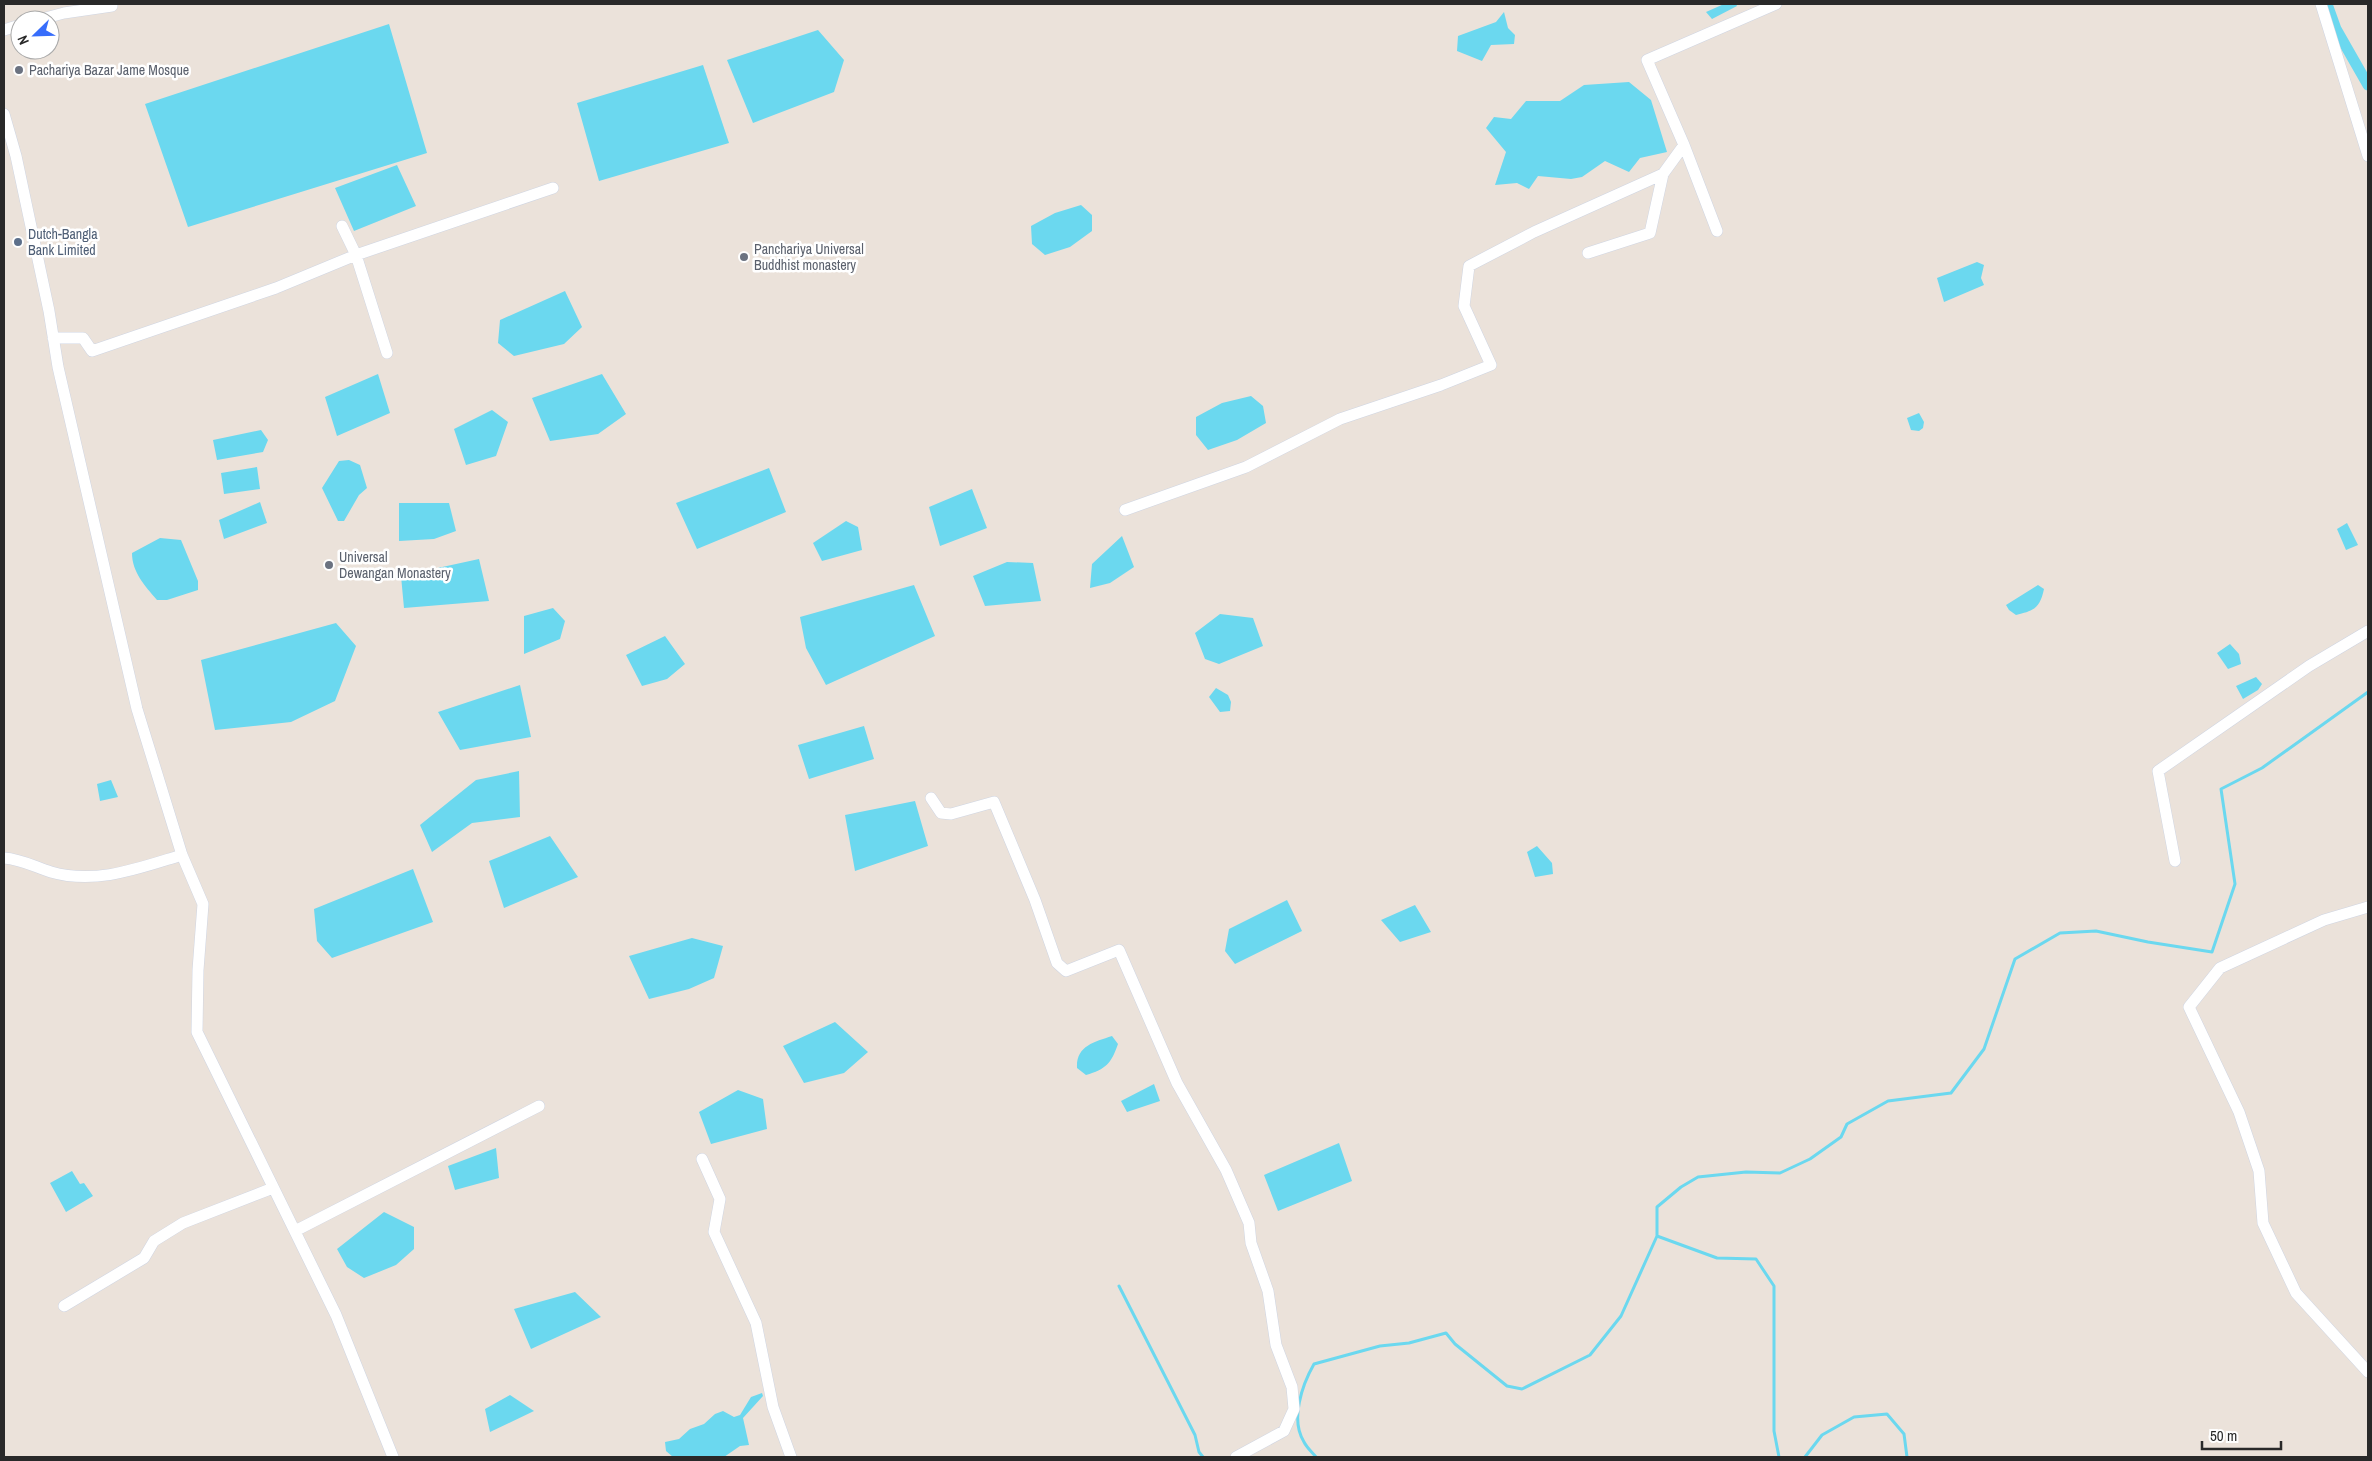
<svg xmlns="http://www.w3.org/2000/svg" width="2372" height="1461" viewBox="0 0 2372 1461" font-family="'Archivo Narrow',sans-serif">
	<rect width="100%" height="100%" fill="#ebe2da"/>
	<!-- water -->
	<path fill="#6bd8ef" d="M1724,4H1736L1737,6L1712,19L1706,12Z
		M1504,12L1508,28L1515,35L1514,44L1491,45L1482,61L1457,51L1458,36L1496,22Z
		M389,24L427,153L188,227L145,104Z
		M818,30L844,60L834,92L753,123L727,60Z
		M703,65L729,143L599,181L577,103Z
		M1629,82L1651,100L1667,152L1640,158L1629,172L1605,161L1582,177L1571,179L1538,176L1529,189L1517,183L1495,185L1506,152L1486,128L1494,117L1511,119L1526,101H1560L1584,85Z
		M397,165L416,206L354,231L335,188Z
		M1081,205L1092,215V231L1070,247L1045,255L1032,244L1031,226L1055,213Z
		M1977,262L1984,265L1981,278L1984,285L1944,302L1937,278Z
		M565,291L582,327L564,344L514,356L498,343L500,320Z
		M378,374L390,413L337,436L325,397Z
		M602,374L626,414L598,434L550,441L532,398Z
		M1251,396L1263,406L1266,423L1237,440L1208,450L1196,435V417L1222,403Z
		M492,410L508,422L496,456L466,465L454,429Z
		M1919,413L1924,422L1923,428L1919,431L1911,430L1907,418Z
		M261,430L268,440L263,452L217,460L213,440Z
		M349,460L360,465L367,488L359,495L344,521H338L322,488L339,461Z
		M257,467L260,489L224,494L221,473Z
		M769,468L786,512L697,549L676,503Z
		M972,489L987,528L940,546L929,507Z
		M260,502L267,523L224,539L219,520Z
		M399,503H449L456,531L434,539L399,541Z
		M846,521L858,527L862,550L822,561L813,543Z
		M2347,523L2358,545L2346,550L2337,529Z
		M1122,536L1134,567L1110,583L1090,588L1092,564Z
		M160,538L181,540L198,581V590L167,600H157C145,586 132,572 132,553Z
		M479,559L489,601L404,608L401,576Z
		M1007,562L1033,563L1041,601L985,606L973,576Z
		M914,585L935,636L826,685L806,648L800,617Z
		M2038,585L2044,589C2040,608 2034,611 2016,615L2009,610L2006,605Z
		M553,608L565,621L560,639L524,654V616Z
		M1220,614L1253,618L1263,646L1219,664L1205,659L1195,633Z
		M336,623L356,646L335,701L291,722L215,730L201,660Z
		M665,636L685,664L667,679L642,686L626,655Z
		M2230,644L2239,654L2241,664L2228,669L2217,653Z
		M2256,677L2262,684L2258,690L2243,699L2236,686Z
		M520,685L531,737L460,750L438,712Z
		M1216,688L1228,695L1231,702L1230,711L1220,712L1209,697Z
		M864,726L874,759L809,779L798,745Z
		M519,771L520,817L472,823L432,852L420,825L476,780Z
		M111,780L118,797L100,801L97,784Z
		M915,801L928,846L855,871L845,815Z
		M550,836L578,877L504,908L489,861Z
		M1537,846L1552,863L1553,874L1535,877L1527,852Z
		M413,869L433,922L332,958L317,941L314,909Z
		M1287,900L1302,931L1235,964L1225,951L1229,929Z
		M1415,905L1431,932L1400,942L1381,920Z
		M692,938L723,946L714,978L689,989L649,999L629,956Z
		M835,1022L868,1052L844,1073L804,1083L783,1046Z
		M1112,1036L1118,1044C1111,1064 1106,1069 1086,1075L1077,1068C1076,1046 1094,1042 1112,1036Z
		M1154,1084L1160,1101L1127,1112L1121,1101Z
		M738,1090L763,1099L767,1129L711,1144L699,1112Z
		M1339,1143L1352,1181L1278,1211L1264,1175Z
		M496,1148L499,1178L455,1190L448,1166Z
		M72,1171L80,1184L84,1183L93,1196L66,1212L50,1183Z
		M384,1212L414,1227V1249L396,1265L364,1278L347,1267L337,1249Z
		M575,1292L601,1317L531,1349L514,1309Z
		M762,1393L763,1396L743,1418L749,1445L740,1446L724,1457H673L666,1451L665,1442L679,1439L690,1429L704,1424L715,1414L723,1411L734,1417L740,1415L751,1397Z
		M510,1395L534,1411L490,1432L485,1409Z"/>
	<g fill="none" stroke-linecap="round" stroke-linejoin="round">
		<!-- stream -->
		<path stroke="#6bd8ef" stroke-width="3" d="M1657,1236L1717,1258L1756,1259L1774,1286V1431L1779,1457
			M1119,1286L1195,1435L1199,1452L1203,1457
			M1316,1457C1312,1452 1307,1448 1304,1442C1290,1420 1302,1385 1314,1364L1380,1346L1409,1343L1446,1333L1455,1344L1507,1386L1522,1389L1590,1355L1621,1316L1657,1236V1207L1681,1187L1698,1177L1746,1172L1780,1173L1810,1159L1841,1137L1847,1124L1888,1101L1951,1093L1984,1049L2015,959L2060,933L2096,931L2148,942L2212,952L2235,884L2221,789L2262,768L2368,692
			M1805,1457L1822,1435L1854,1417L1887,1414L1904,1434L1907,1457"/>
		<!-- canal -->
		<path stroke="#6bd8ef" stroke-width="11" d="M2327,4L2336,29L2368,85"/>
		<!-- minor casing -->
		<g stroke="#cfd5e2" stroke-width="12">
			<path id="minor" d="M2321,4L2368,156
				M38,20L64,13L112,6
				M4,30L20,25
				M4,114L16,156L49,311L58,367L137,709L182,855L203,904L198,970L197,1032L336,1315L393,1457
				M1684,145L1717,231
				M342,226L356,255L387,353
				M1588,253L1650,233L1663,174
				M53,338H83L92,351L276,288L356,255L553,188
				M1125,510L1246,467L1340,419L1441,385L1491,365L1464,306L1469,266L1534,232L1663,174L1684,145L1647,60L1776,4
				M931,798L941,813L951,814L994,802L1035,900L1057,963L1066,971L1119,950L1177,1083L1226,1170L1249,1223L1251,1243L1268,1291L1276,1345L1292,1387L1294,1409L1284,1431L1236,1457
				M4,858C21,859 35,867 51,872C96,885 139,868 182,855
				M2175,861L2158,771L2309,666L2368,631
				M2368,907L2324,920L2220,968L2189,1007L2239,1112L2259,1171L2263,1223L2296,1293L2368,1372
				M702,1159L720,1199L714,1232L756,1323L773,1407L791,1457
				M295,1231L539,1106
				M64,1306L144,1258L154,1241L183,1223L273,1188"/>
		</g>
		<!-- minor -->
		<use href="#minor" stroke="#fff" stroke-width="11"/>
	</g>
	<!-- markers -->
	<g fill="#6b7280" stroke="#fff" stroke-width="2">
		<circle cx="19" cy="70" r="5"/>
		<circle cx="744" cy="257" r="5"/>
		<circle cx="329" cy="565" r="5"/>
	</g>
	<circle fill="#5c6f8a" stroke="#fff" stroke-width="2" cx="18" cy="242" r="5"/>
	<g text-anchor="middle" stroke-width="5" stroke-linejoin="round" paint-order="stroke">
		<!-- worship labels -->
		<g font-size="14" fill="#5b616d" stroke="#fff" text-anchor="start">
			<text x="29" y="75">Pachariya Bazar Jame Mosque</text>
			<text x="754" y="254">Panchariya Universal<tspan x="754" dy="16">Buddhist monastery</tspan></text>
			<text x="339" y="562">Universal<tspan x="339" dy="16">Dewangan Monastery</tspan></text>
		</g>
		<!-- service labels -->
		<g font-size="14" fill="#4e5e75" stroke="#fff" text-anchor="start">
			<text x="28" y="239">Dutch-Bangla<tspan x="28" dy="16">Bank Limited</tspan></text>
		</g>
	</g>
	<!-- border -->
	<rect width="2372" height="1461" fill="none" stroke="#292929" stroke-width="10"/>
	<!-- north arrow -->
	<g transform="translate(35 35) rotate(247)"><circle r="24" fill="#ffffff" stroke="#a9a9a9"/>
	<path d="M0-4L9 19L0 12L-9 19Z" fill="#376dfb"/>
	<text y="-8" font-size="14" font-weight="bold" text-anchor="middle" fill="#292929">N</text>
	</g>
	<!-- scale -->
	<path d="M2202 1441v8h79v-8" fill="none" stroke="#292929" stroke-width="2.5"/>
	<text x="2210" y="1441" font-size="15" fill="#292929" stroke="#ffffff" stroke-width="4" paint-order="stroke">50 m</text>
</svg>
